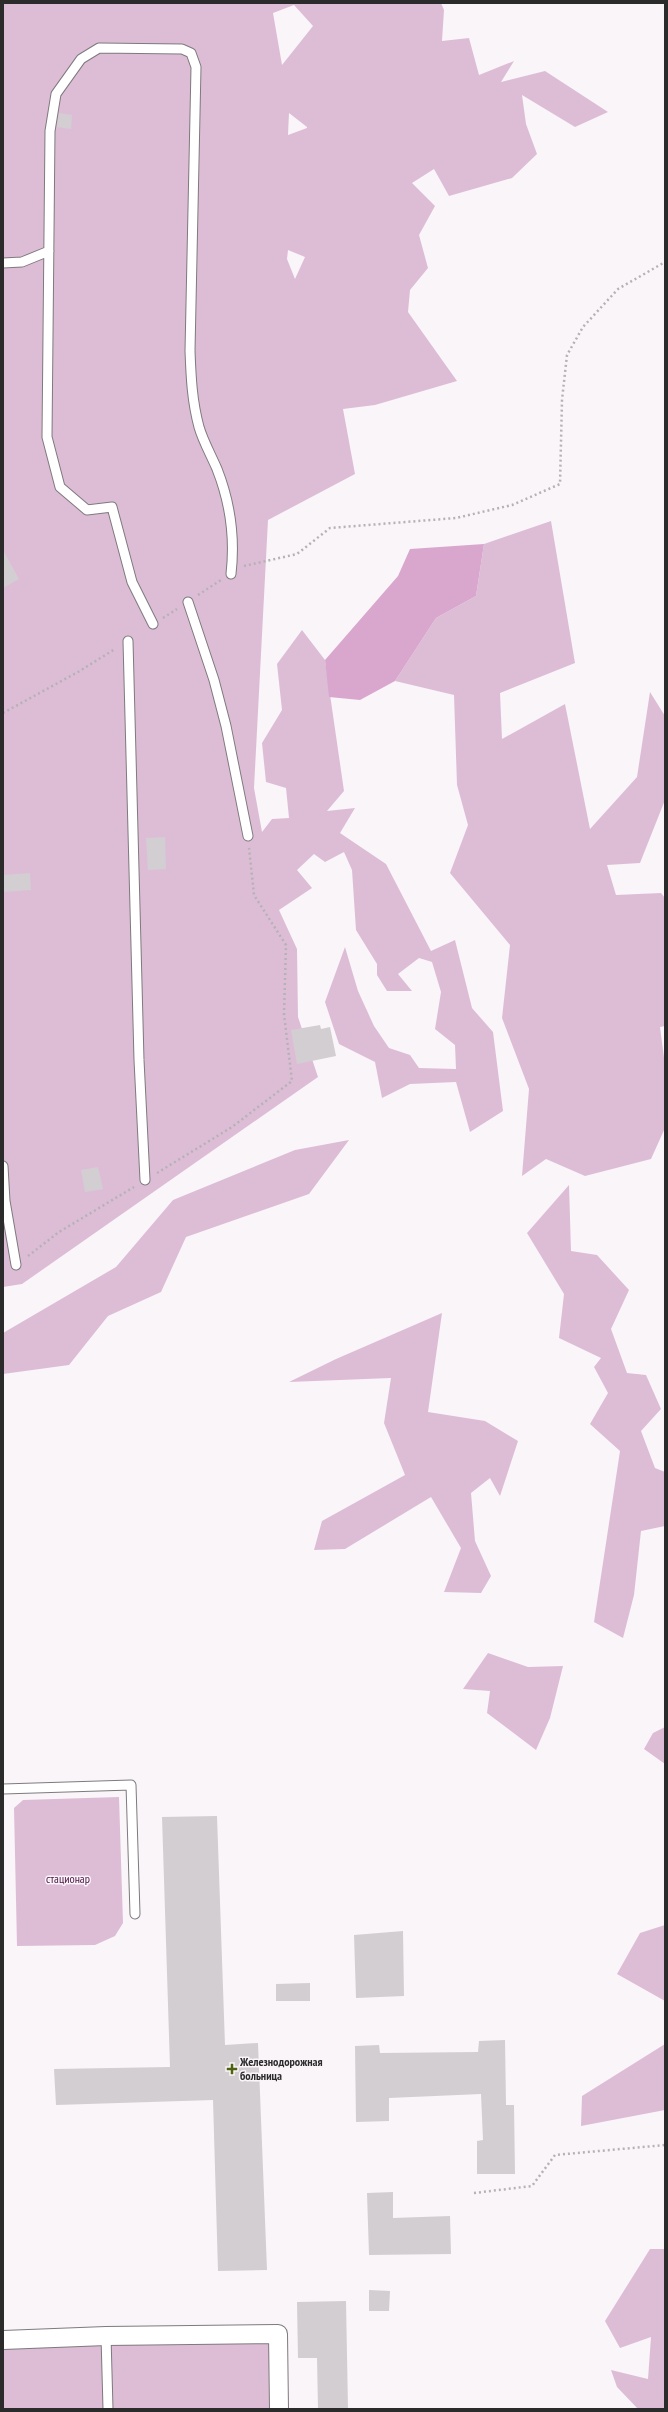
<svg xmlns="http://www.w3.org/2000/svg" width="668" height="2412" viewBox="0 0 668 2412" font-family="'PT Sans Narrow',sans-serif">
	<rect width="100%" height="100%" fill="#faf5f9"/>
	<!-- green -->
	<path fill="#ddbdd6" fill-rule="evenodd" d="M3,3H441L444,10L442,41L469,38L479,75L514,61L501,82L545,71L608,112L575,127L522,95L526,124L537,154L512,178L449,196L434,169L412,183L435,206L419,235L428,268L410,290L408,312L457,381L375,405L343,409L355,474L268,520L254,788L262,832L272,819L289,818L286,788L266,782L262,743L282,710L277,664L302,630L325,660L344,791L327,811L355,808L340,833L386,864L431,951L455,940L472,1008L493,1032L503,1111L470,1132L456,1082L410,1084L382,1098L375,1062L339,1044L325,1002L345,947L358,991L374,1026L389,1048L410,1055L419,1068L456,1069L455,1045L435,1029L441,992L432,962L419,958L398,974L412,991H387L377,975V964L356,930L352,870L344,852L325,862L314,854L297,870L312,888L279,910L297,949L298,1017L318,1077L22,1284L3,1287ZM294,5L313,26L282,65L273,13ZM289,113L307,127V128L288,135ZM288,250L305,257L295,279L287,259Z
		M551,521L575,663L500,693L502,739L565,704L590,829L637,777L650,692L665,716V800L640,863L607,865L616,895L661,893L665,898V1026L660,1027L665,1065V1128L651,1159L585,1176L546,1159L522,1176L529,1089L502,1018L510,945L450,873L468,825L457,785L454,695L395,681L436,618L476,596L484,544Z
		M349,1140L309,1194L186,1237L161,1292L108,1316L69,1365L3,1374V1333L116,1267L173,1200L295,1150Z
		M569,1185L571,1251L597,1255L629,1290L611,1329L627,1373L646,1375L661,1409L641,1431L655,1468L665,1472V1526L641,1531L634,1595L623,1638L594,1622L620,1451L590,1424L608,1393L594,1367L601,1358L559,1338L564,1294L527,1233Z
		M442,1313L428,1412L485,1421L518,1441L500,1496L490,1478L471,1493L475,1541L491,1576L481,1593L444,1592L461,1548L431,1497L345,1549L314,1550L322,1521L405,1475L384,1423L391,1378L289,1382L336,1359Z
		M488,1653L528,1667L563,1666L550,1718L536,1750L487,1713L490,1691L463,1689Z
		M665,1727V1764L644,1749L653,1733Z
		M119,1797L123,1923L115,1936L95,1945L17,1946L14,1808L23,1800Z
		M665,1925V2001L617,1974L640,1933Z
		M665,2044V2110L581,2126L582,2096Z
		M650,2249H665V2409H638L617,2387L611,2370L648,2379L651,2337L620,2348L605,2321Z
		M275,2340L276,2409H3V2346Z"/>
	<!-- water -->
	<path fill="#d9a7ce" d="M484,544L476,596L436,618L395,681L360,700L329,697L325,660L398,576L410,549Z"/>
	<!-- building -->
	<path fill="#d3ced2" d="M59,113L72,115L71,129L57,127Z
		M3,550L19,579L3,588Z
		M165,837L166,869L148,870L146,838Z
		M30,873L31,890L3,892V875Z
		M320,1025L321,1029L330,1027L336,1056L297,1064L291,1030Z
		M98,1167L103,1189L85,1192L81,1170Z
		M217,1816L225,2045L258,2043L267,2270L218,2271L213,2100L56,2105L54,2069L170,2067L162,1817Z
		M403,1931L404,1996L356,1998L354,1935Z
		M310,1983V2001H276V1984Z
		M505,2040L506,2105H514L515,2174H477V2141L483,2140L481,2094L389,2098V2121L356,2122L355,2046L379,2045L380,2053L478,2052L479,2041Z
		M393,2192V2218L450,2216L451,2254L369,2255L367,2193Z
		M369,2290L390,2291L389,2311H369Z
		M346,2301L348,2409H318L317,2358H298L297,2302Z"/>
	<g fill="none" stroke-linecap="round" stroke-linejoin="round">
		<!-- service casing -->
		<g stroke="#7e7a7d" stroke-width="11">
			<path id="service" d="M3,263L22,262L49,251
				M188,602L214,680L226,726L248,836
				M153,624L132,582L112,507L87,510L60,487L47,437L50,131L56,94L81,59L99,48L182,49L191,53L196,67L190,351C191,377 192,401 199,427C203,441 211,455 217,469C230,502 235,539 231,574
				M128,641L139,1060L145,1180
				M3,1166L5,1201L16,1265
				M3,1789L131,1785L135,1914
				M106,2336L108,2409"/>
		</g>
		<!-- minor casing -->
		<g stroke="#7e7a7d" stroke-width="20">
			<path id="minor" d="M3,2340L106,2336L278,2334L279,2409"/>
		</g>
		<!-- path -->
		<path stroke="#b5b2b4" stroke-width="2.5" stroke-dasharray="2 3" stroke-linecap="butt" d="M244,566L297,554L330,528L456,518L512,505L560,484L562,400L567,355L583,327L618,289L665,262
			M198,595L221,580
			M163,618L177,609
			M3,713L78,672L115,649
			M157,1173L232,1127L292,1081L284,1014L286,945L254,895L249,848
			M28,1256L59,1232L134,1187
			M474,2193L532,2186L555,2155L665,2145"/>
		<!-- service -->
		<use href="#service" stroke="#fff" stroke-width="9"/>
		<!-- minor -->
		<use href="#minor" stroke="#fff" stroke-width="18"/>
	</g>
	<!-- markers -->
	<path fill="#4e6310" stroke="#faf5f9" stroke-width="1.5" d="M230 2063h4v4h4v4h-4v4h-4v-4h-4v-4h4z"/>
	<g text-anchor="middle" stroke-width="3" stroke-linejoin="round" paint-order="stroke">
		<!-- park labels -->
		<g font-size="12" fill="#4d1245" stroke="#faf5f9">
			<text x="68" y="1883">стационар</text>
		</g>
		<!-- poi labels -->
		<g font-size="12" font-weight="bold" fill="#2c2b2c" stroke="#faf5f9" text-anchor="start">
			<text x="240" y="2066">Железнодорожная<tspan x="240" dy="14">больница</tspan></text>
		</g>
	</g>
	<!-- border -->
	<rect width="668" height="2412" fill="none" stroke="#2c2b2c" stroke-width="8"/>
</svg>
